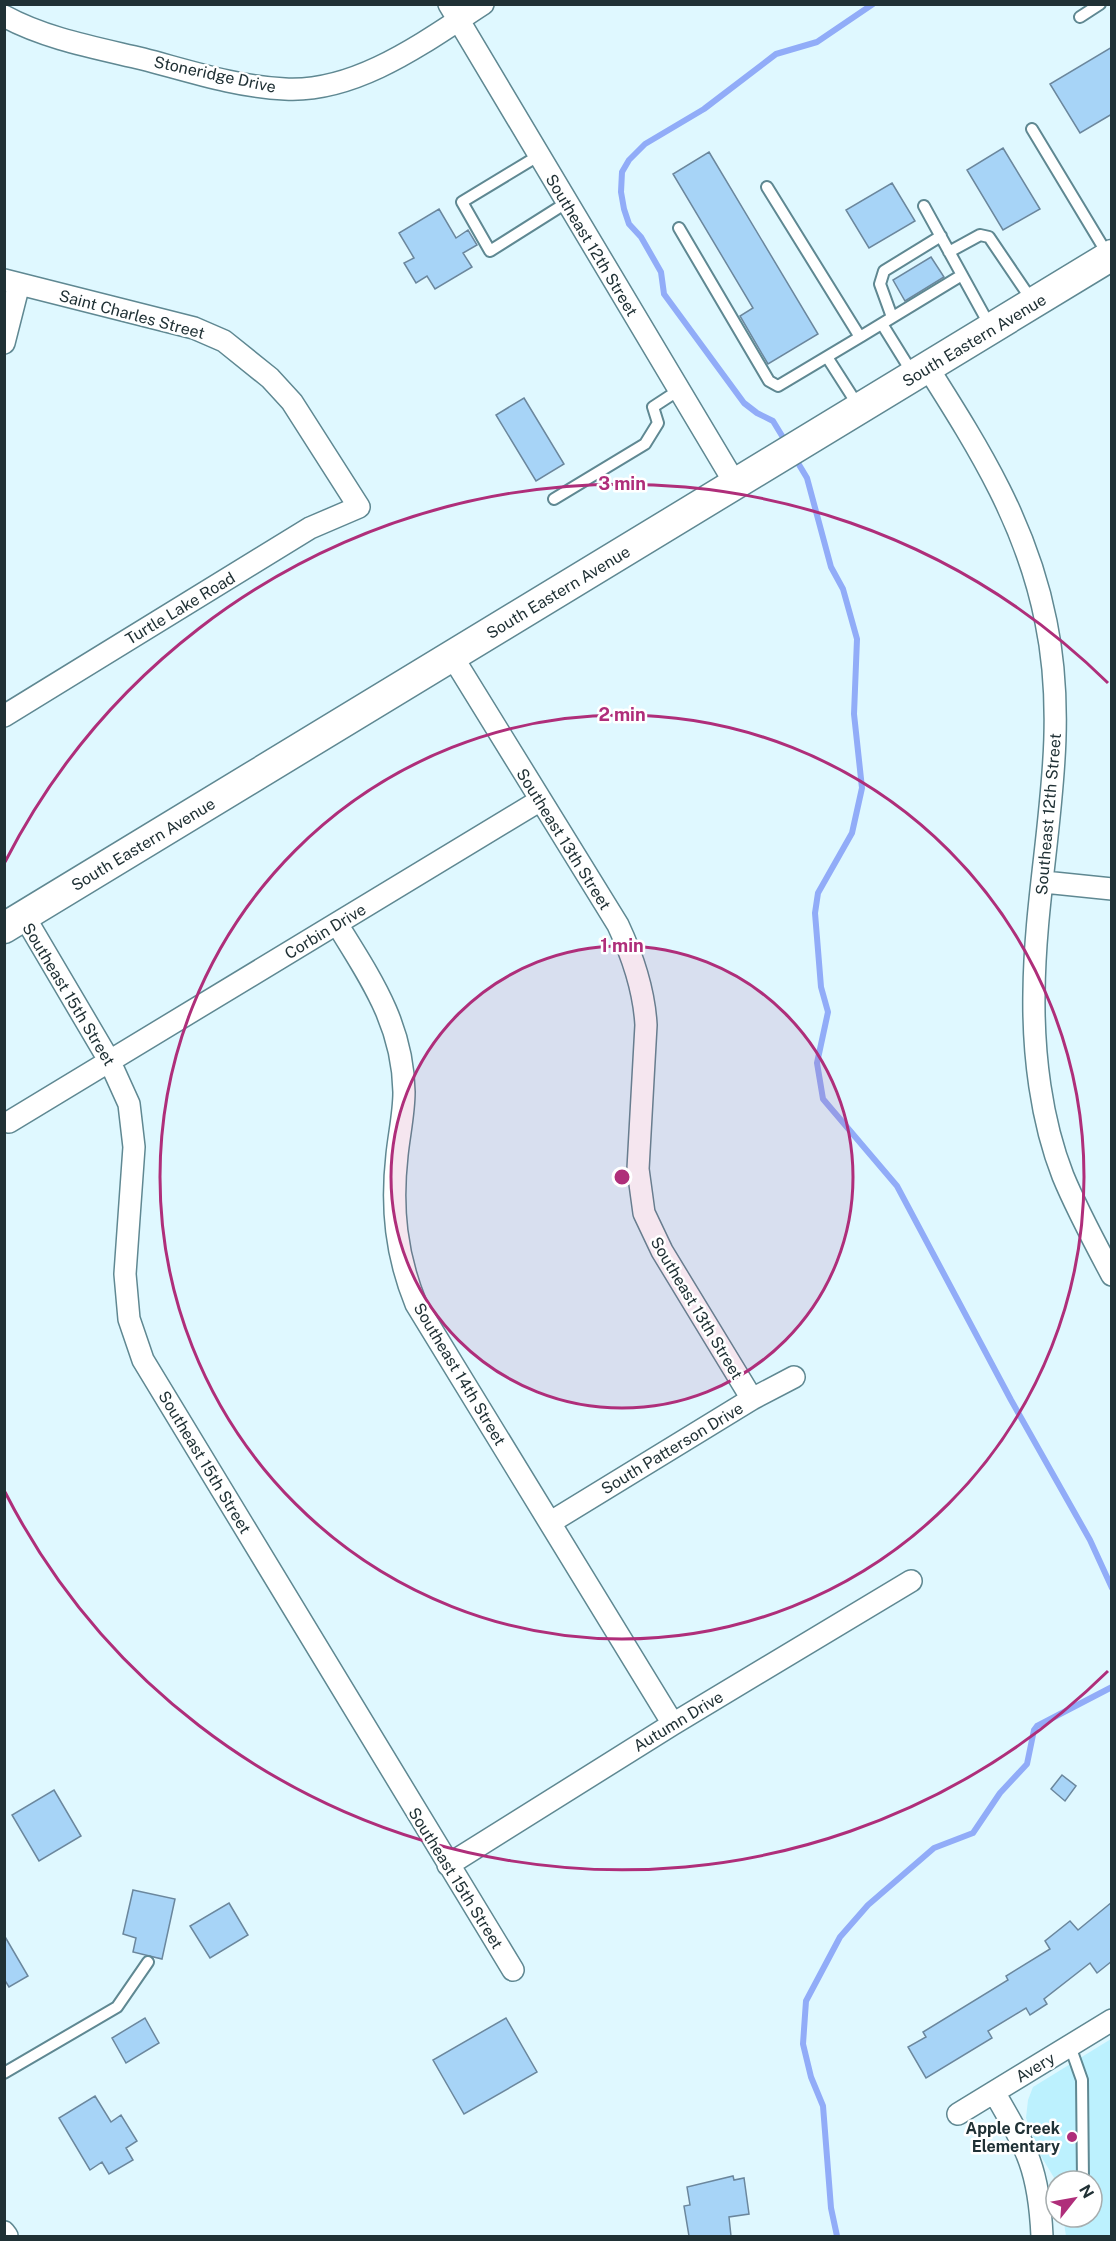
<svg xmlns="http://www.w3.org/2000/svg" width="1116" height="2241" viewBox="0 0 1116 2241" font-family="'Public Sans',sans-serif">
	<rect width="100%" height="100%" fill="#dff8ff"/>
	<!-- built -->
	<path fill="#bcf1fe" d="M1111,2039V2236H1066L1063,2217H1092V2181H1056L1041,2156L1026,2118L1028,2100L1033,2087Z"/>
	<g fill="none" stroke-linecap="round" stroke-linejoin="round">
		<!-- stream -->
		<path stroke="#91acf8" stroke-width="6" d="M787,444L773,421L757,413L744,403L664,294L661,272L641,237L629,224L624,209L621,192L622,172L629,160L645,144L704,109L776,54L817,42L873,4
			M795,458L807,478L831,567L843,589L857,639L854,714L862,788L852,833L818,893L815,913L821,987L828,1012L817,1063L823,1099L897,1186L1011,1400L1090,1540L1112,1588
			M837,2236L831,2208L823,2106L811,2077L803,2044L806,2001L840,1937L868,1905L934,1848L973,1833L1000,1793L1027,1764L1034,1730L1037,1726L1112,1687"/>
	</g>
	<!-- building -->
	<path fill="#a7d4f7" stroke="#6b879d" stroke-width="1.5" d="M1112,47V114L1080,133L1050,84Z
		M1003,148L1040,209L1003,230L967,170Z
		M709,152L818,334L768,364L740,316L753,308L673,174Z
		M892,183L915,221L869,248L846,210Z
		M439,209L456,238L468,230L477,245L463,253L472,267L435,289L427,276L416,283L404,263L414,258L399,233Z
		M931,257L944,277L905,301L893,280Z
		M524,398L564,464L536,481L496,415Z
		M1062,1775L1076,1786L1065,1801L1051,1789Z
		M54,1790L81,1836L39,1861L12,1815Z
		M133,1890L175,1899L162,1959L133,1952L136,1938L123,1934Z
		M1112,1902V1961L1097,1973L1090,1963L1044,1999L1047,2004L1030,2015L1026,2008L988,2031L992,2038L926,2078L908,2047L926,2037L923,2032L1008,1980L1006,1976L1050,1949L1045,1941L1070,1921L1078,1930Z
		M229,1903L248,1935L210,1958L190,1926Z
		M4,1935L28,1976L9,1987L4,1979Z
		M145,2018L159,2043L126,2063L112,2038Z
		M506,2018L537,2072L464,2114L433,2060Z
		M95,2096L111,2122L121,2115L137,2141L126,2148L133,2160L109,2174L102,2162L90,2170L59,2118Z
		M733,2176L734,2180L744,2178L749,2214L729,2217L731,2236H689L684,2206L690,2205L687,2187Z"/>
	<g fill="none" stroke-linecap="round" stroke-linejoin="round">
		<!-- lane casing -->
		<g stroke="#5f8892" stroke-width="14">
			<path id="lane" d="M1080,17L1100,4
				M1032,129L1108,255
				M538,156L462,202L490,251L566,203
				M924,206L990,326
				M679,228L769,381L778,386L860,337L767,187
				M949,252L980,235L989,237L1033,302
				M892,317L880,284L884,271L941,236
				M882,324L913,374
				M860,337L962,275
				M827,357L859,407
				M554,499L645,444L658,423L653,407L679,390
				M1070,2046L1082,2080L1083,2181
				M4,2073L117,2007L148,1962
				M1041,2203L1056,2201"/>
		</g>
		<!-- street casing -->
		<g stroke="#5f8892" stroke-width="24">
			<path id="street" d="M449,4L736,485
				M4,16C46,39 97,48 143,59C189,71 237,87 285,89C357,93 426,41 483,4
				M4,280L194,328L224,341L270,378L292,402L359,507L310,528L4,716
				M4,343L19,284
				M928,368C980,450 1027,525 1046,622C1072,747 1035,868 1034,993C1033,1053 1041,1120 1063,1176C1077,1210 1095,1243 1112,1275
				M452,656L618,925C633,957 644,989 646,1025L638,1169L644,1213L662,1251L752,1399
				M1044,882L1112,889
				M24,916L110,1062L129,1104L134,1147L125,1274L129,1319L143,1360L513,1970
				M337,924C371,979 403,1025 404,1092C404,1113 399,1135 397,1155C391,1208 396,1255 416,1304L673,1724
				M9,1122L539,801
				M551,1522L752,1399L794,1377
				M448,1865L673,1724L911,1581
				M994,2092C1027,2149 1039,2169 1042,2236
				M958,2114L1112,2020
				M4,2232L7,2236"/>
		</g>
		<!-- secondary casing -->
		<g stroke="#5f8892" stroke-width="33">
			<path id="secondary" d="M4,928L1112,255"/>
		</g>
		<!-- lane -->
		<use href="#lane" stroke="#fff" stroke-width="10"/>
		<!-- street -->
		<use href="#street" stroke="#fff" stroke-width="21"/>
		<!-- secondary -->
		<use href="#secondary" stroke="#fff" stroke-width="30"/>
	</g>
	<!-- distance rings -->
	<circle cx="622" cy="1177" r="231" fill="#af2e7a" fill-opacity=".12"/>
	<g fill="none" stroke="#af2e7a" stroke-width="3">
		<circle cx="622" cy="1177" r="231"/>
		<circle cx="622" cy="1177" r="462"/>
		<path d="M1108 1671A693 693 0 0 1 5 1492M5 862A693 693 0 0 1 1108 683"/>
	</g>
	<!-- markers -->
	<circle fill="#af2e7a" stroke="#fff" stroke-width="2" cx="1072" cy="2137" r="6"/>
	<g text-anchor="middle" stroke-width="5" stroke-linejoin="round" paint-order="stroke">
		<!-- street labels -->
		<g font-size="16" fill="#203135" stroke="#fff">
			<text transform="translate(215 74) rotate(12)" y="6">Stoneridge Drive</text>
			<text transform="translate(592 245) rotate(59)" y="6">Southeast 12th Street</text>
			<text transform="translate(132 314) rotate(15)" y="6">Saint Charles Street</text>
			<text transform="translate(974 340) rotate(-31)" y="6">South Eastern Avenue</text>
			<text transform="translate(558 592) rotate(-31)" y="6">South Eastern Avenue</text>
			<text transform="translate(180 608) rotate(-31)" y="6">Turtle Lake Road</text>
			<text transform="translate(1048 814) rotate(-85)" y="6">Southeast 12th Street</text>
			<text transform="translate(564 839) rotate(58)" y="6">Southeast 13th Street</text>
			<text transform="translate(143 844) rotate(-31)" y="6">South Eastern Avenue</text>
			<text transform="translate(325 931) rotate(-31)" y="6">Corbin Drive</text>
			<text transform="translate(69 994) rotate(59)" y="6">Southeast 15th Street</text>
			<text transform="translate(697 1308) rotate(59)" y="6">Southeast 13th Street</text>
			<text transform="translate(460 1374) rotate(59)" y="6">Southeast 14th Street</text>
			<text transform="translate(672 1448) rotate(-31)" y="6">South Patterson Drive</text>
			<text transform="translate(205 1462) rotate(59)" y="6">Southeast 15th Street</text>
			<text transform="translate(678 1721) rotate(-31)" y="6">Autumn Drive</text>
			<text transform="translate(456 1878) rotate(58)" y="6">Southeast 15th Street</text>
			<text transform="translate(1035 2067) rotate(-31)" y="6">Avery</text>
		</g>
		<!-- poi labels -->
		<g font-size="16" font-weight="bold" fill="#203135" stroke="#fff" text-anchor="end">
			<text x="1060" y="2134">Apple Creek<tspan x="1060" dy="18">Elementary</tspan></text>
		</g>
	</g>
	<circle cx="622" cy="1177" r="9" fill="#af2e7a" stroke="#fff" stroke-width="3"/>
	<g font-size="18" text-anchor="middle" font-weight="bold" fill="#af2e7a" stroke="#fff" stroke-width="5" stroke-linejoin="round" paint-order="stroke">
		<text x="622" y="490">3 min</text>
		<text x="622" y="721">2 min</text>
		<text x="622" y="952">1 min</text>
	</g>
	<!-- border -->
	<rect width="1116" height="2241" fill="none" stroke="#203135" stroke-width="12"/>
	<!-- north arrow -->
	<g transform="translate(1074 2199) rotate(59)"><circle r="28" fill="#ffffff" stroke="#a6adae" stroke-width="1.5"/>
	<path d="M0-4.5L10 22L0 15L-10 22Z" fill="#af2e7a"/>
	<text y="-9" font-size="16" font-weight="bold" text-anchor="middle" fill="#203135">N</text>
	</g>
</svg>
